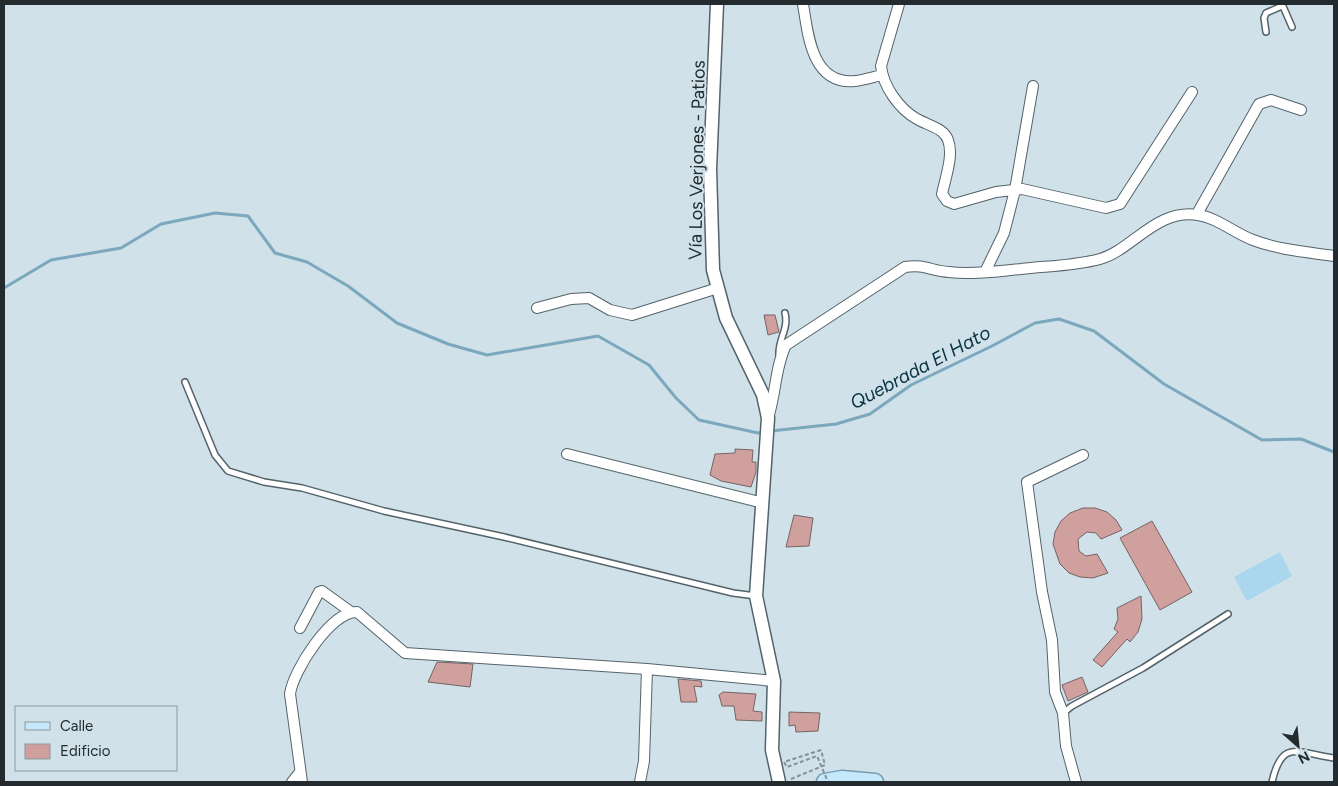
<svg xmlns="http://www.w3.org/2000/svg" width="1338" height="786" viewBox="0 0 1338 786" font-family="Figtree,sans-serif">
	<rect width="100%" height="100%" fill="#d0e1ea"/>
	<!-- green -->
	<path fill="#aad7ed" d="M1280,552L1292,576L1247,601L1234,577Z"/>
	<g fill="none" stroke-linecap="round" stroke-linejoin="round">
		<!-- stream -->
		<path stroke="#7ba8bd" stroke-width="3" d="M4,288L51,260L121,248L161,224L215,213L248,216L275,253L307,262L348,286L397,323L448,344L487,355L598,336L649,365L676,398L699,420L758,433L764,432
			M771,431L836,424L870,414L911,385L992,346L1035,323L1059,319L1094,331L1164,384L1262,440L1301,439L1334,452"/>
	</g>
	<!-- building -->
	<path fill="#d0a09e" stroke="#756463" d="M764,315H775L779,332L768,335Z
		M735,449L753,450L752,462H756V472L751,487L721,481L710,475L715,454L735,453Z
		M1083,508H1095L1107,512L1116,520L1122,530L1101,539L1096,533L1087,532L1078,539L1079,551L1086,556L1097,554L1108,573L1093,578L1080,577L1069,573L1060,564L1053,544L1055,532L1061,521L1070,513Z
		M794,515L813,518L809,546L786,547Z
		M1152,521L1192,592L1160,610L1120,538Z
		M1141,596L1142,619L1138,632L1130,642L1127,639L1102,667L1093,660L1118,632L1114,629L1118,619L1117,608Z
		M437,662L473,664L470,687L428,682Z
		M1082,677L1088,692L1068,701L1062,685Z
		M678,679L701,681L702,687L694,686L697,702H681Z
		M723,692L756,694L753,711L762,712V721L736,720L734,706H722L719,695Z
		M789,712L820,713L818,731L796,732L795,725L789,726Z"/>
	<g fill="none" stroke-linecap="round" stroke-linejoin="round">
		<!-- service casing -->
		<g stroke="#54636a" stroke-width="8">
			<path id="service" d="M1282,4L1292,27
				M1266,32L1264,18L1266,13L1282,6
				M779,355C778,339 789,329 785,313
				M185,382L215,455L228,471L264,482L302,488L384,511L504,537L733,593L756,596
				M1063,713L1072,706L1143,668L1228,614
				M1272,782C1282,738 1298,753 1334,758"/>
		</g>
		<!-- minor casing -->
		<g stroke="#54636a" stroke-width="12">
			<path id="minor" d="M803,4C808,35 812,85 855,81C864,80 873,77 882,75
				M899,4L881,66C883,86 899,109 917,119C927,125 944,128 948,140C954,155 945,179 942,194L947,201L954,204L996,192L1022,189L1106,208L1120,204L1192,92
				M1197,214L1259,104L1271,100L1301,110
				M985,272L1004,233L1015,190L1033,86
				M537,308L571,299L589,298L610,310L632,315L718,288
				M768,418C776,394 775,367 786,345L905,267C925,264 931,271 949,272C973,275 998,271 1021,269C1047,266 1074,266 1100,259C1132,250 1157,208 1198,215C1218,218 1234,233 1253,240C1279,250 1307,252 1334,256
				M567,454L763,503
				M300,628L319,592L322,591L351,612
				M292,782L300,772
				M302,782L290,694C293,671 331,611 357,612L405,653L647,669L774,681
				M640,782L644,761L647,669
				M1076,782L1066,746L1063,713L1055,692L1052,640L1042,592L1027,482L1083,455"/>
		</g>
		<!-- tertiary casing -->
		<g stroke="#54636a" stroke-width="15">
			<path id="tertiary" d="M717,4L710,169L713,270L726,318L763,395L768,418L756,596L774,681L772,750L779,782"/>
		</g>
		<!-- primary casing -->
		<g stroke="#749cb0" stroke-width="19">
			<path id="primary" d="M825,782L842,779L875,782"/>
		</g>
		<!-- path -->
		<path stroke="#849197" stroke-width="2" stroke-dasharray="4 2.5" stroke-linecap="butt" d="M791,779L825,765L821,750"/>
		<!-- service -->
		<use href="#service" stroke="#fff" stroke-width="5"/>
		<!-- minor -->
		<use href="#minor" stroke="#fff" stroke-width="10"/>
		<!-- tertiary -->
		<use href="#tertiary" stroke="#fff" stroke-width="12"/>
		<!-- primary -->
		<use href="#primary" stroke="#c5e8fa" stroke-width="16"/>
		<!-- path-bridge -->
		<path stroke="#849197" stroke-width="2" stroke-dasharray="4 2.5" stroke-linecap="butt" d="M821,750L784,762L787,767L817,756L828,782"/>
	</g>
	<g text-anchor="middle" stroke-width="4" stroke-linejoin="round" paint-order="stroke">
		<!-- street labels -->
		<g font-size="18" fill="#242b2e" stroke="#d0e1ea">
			<text transform="translate(697 160) rotate(-89)" y="6">Vía Los Verjones - Patios</text>
		</g>
		<!-- water labels -->
		<g font-size="19" font-style="italic" fill="#0a3343" stroke="#d0e1ea">
			<text transform="translate(920 367) rotate(-28)" y="7">Quebrada El Hato</text>
		</g>
	</g>
	<!-- border -->
	<rect width="1338" height="786" fill="none" stroke="#242b2e" stroke-width="10"/>
	<!-- legend -->
	<rect x="15" y="706" width="162" height="65" fill="#d0e1ea" stroke="#8b989f"/>
	<rect x="25" y="722" width="25" height="8" fill="#c5e8fa" stroke="#8b989f"/>
	<text x="60" y="731" font-size="15" fill="#242b2e">Calle</text>
	<rect x="25" y="744" width="25" height="15" fill="#d0a09e" stroke="#8b989f"/>
	<text x="60" y="756" font-size="15" fill="#242b2e">Edificio</text>
	<!-- north arrow -->
	<g transform="translate(1298 746) rotate(153)" stroke="#d0e1ea" stroke-width="4" paint-order="stroke">
	<path d="M0-4L9 19L0 12L-9 19Z" fill="#242b2e"/>
	<text y="-8" font-size="14" font-weight="bold" text-anchor="middle" fill="#242b2e">N</text>
	</g>
</svg>
